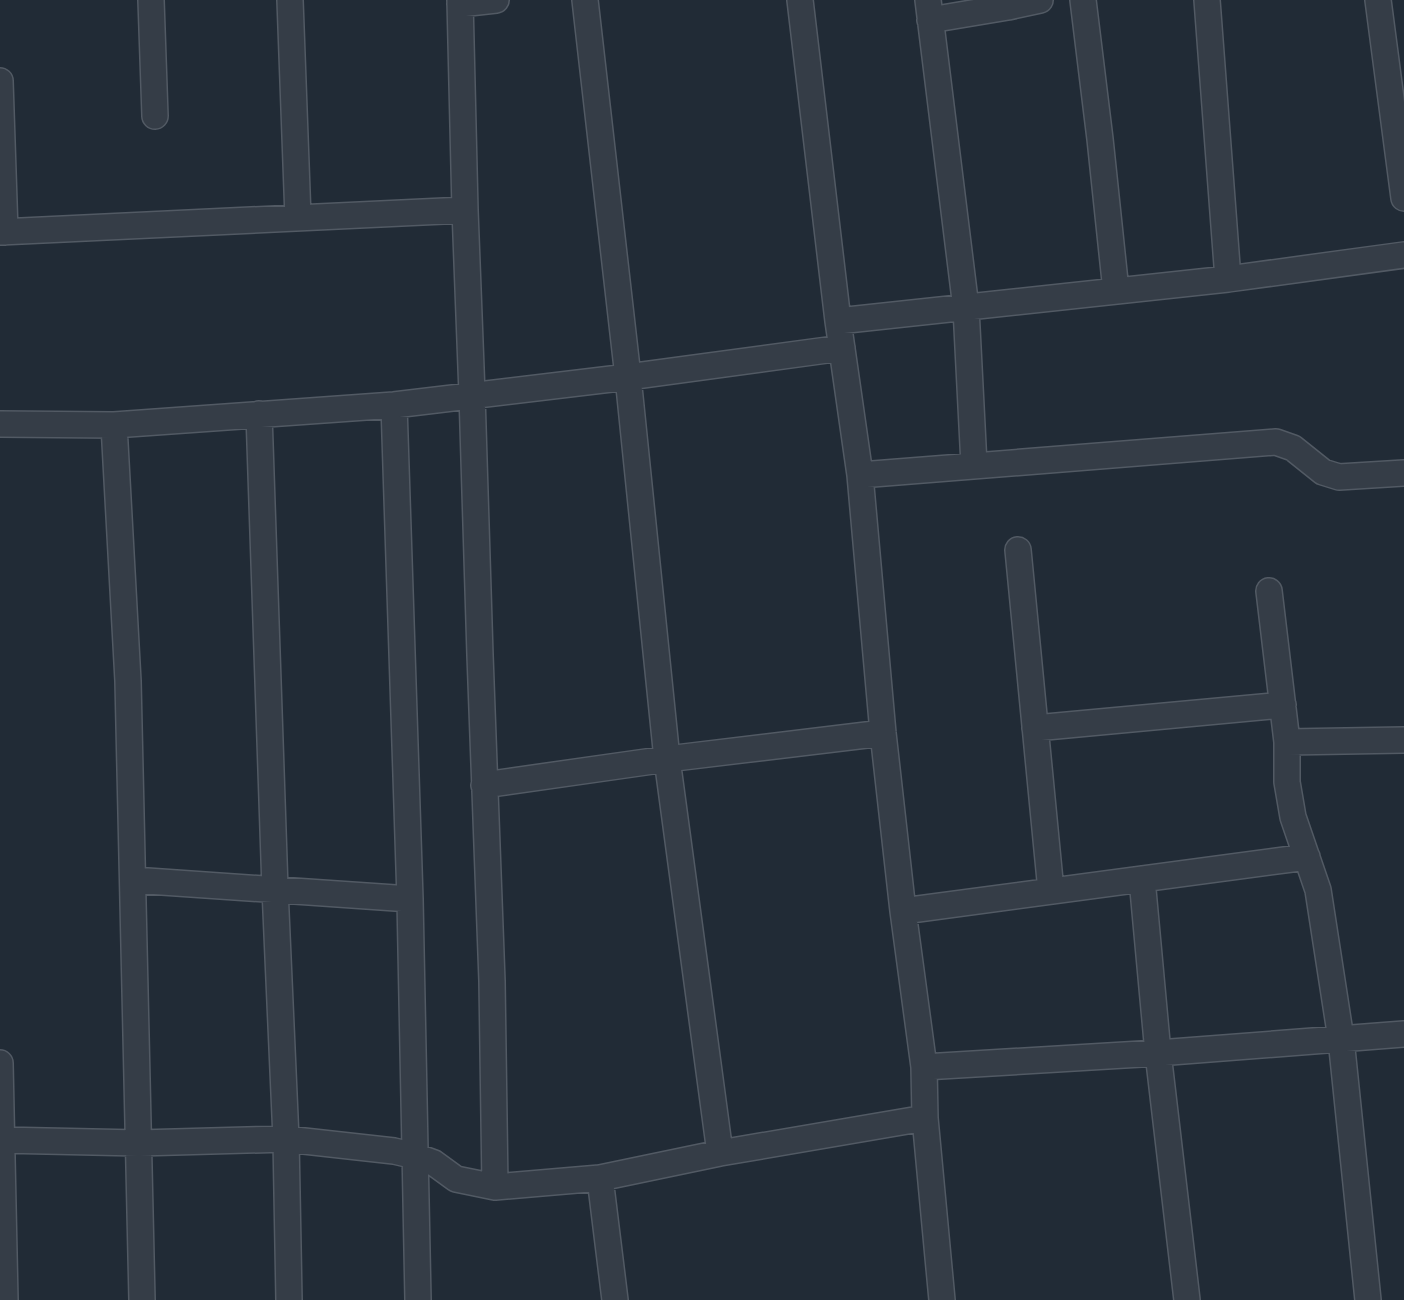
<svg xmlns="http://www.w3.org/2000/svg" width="1404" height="1300" viewBox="0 0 1404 1300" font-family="Commissioner,sans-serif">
	<rect width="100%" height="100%" fill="#212b36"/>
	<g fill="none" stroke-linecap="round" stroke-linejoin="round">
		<!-- street casing -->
		<g stroke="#525a64" stroke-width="28">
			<path id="street" d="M151,0L155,116
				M290,0L298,218
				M460,0L465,210L472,394L480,655L492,981L495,1187
				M585,0L628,377L667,759L720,1153
				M800,0L838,321L860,475L883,733L903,911L924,1067L925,1118L942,1300
				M928,0L966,308L974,465
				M1083,0L1100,139L1116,291
				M1207,0L1228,279
				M1378,0L1404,198
				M460,4L496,0
				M930,20L1008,7L1040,0
				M0,81L5,232
				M0,232L465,210
				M838,321L1228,279L1404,255
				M394,405L410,899L418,1300
				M259,414L275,889L286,1139L289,1300
				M0,424L114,425L394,405L628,377L842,348
				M114,425L128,681L142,1300
				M860,475L1276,442L1293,448L1323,472L1339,477L1404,473
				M1018,550L1051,891
				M1269,591L1287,742V782L1293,817L1318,890L1341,1039L1368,1300
				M1035,728L1283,705
				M1287,742L1404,740
				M484,785L667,759L883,733
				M1142,879L1158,1053L1187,1300
				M133,880L410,899
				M903,911L1307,857
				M0,1063L5,1300
				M924,1067L1158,1053L1404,1034
				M0,1140L139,1143L286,1139L394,1151L415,1156L434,1163L456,1179L495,1187L600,1178L720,1153L925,1118
				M600,1178L615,1300"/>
		</g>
		<!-- street -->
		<use href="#street" stroke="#353d47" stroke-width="25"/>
	</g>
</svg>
